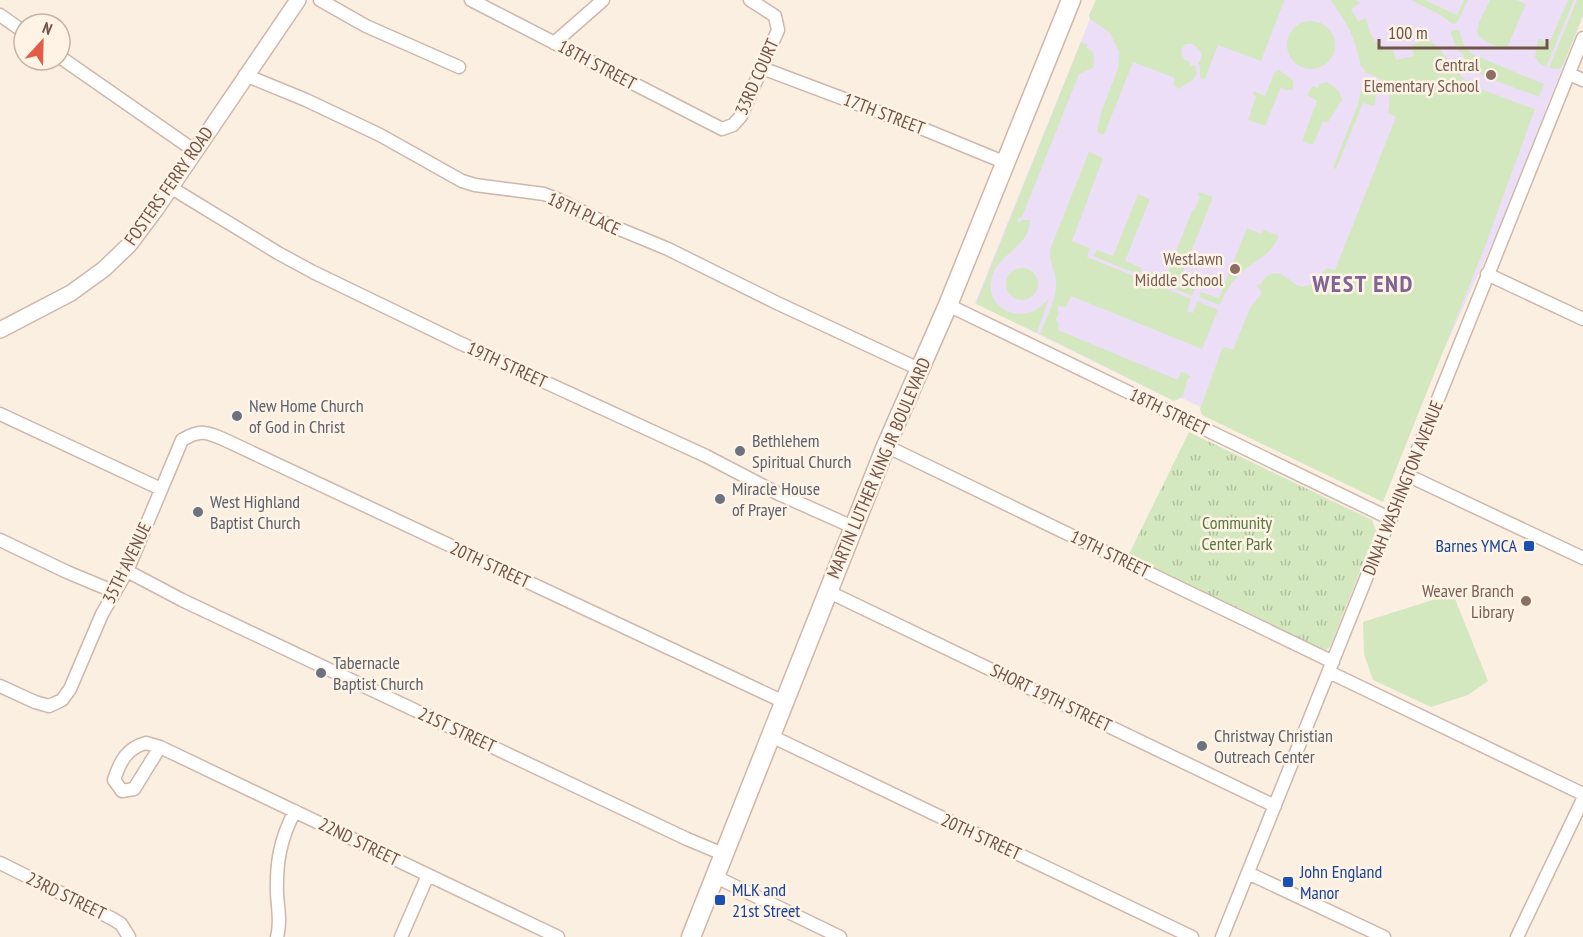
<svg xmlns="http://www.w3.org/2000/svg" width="1583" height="937" viewBox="0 0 1583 937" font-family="'PT Sans Narrow',sans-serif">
	<defs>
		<pattern id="park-tufts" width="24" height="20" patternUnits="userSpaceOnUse" patternTransform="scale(1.5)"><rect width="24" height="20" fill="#d4e8c0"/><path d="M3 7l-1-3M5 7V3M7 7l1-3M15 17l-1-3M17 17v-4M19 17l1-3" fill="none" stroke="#b0bf9e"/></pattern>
	</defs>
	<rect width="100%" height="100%" fill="#fbefe1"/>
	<!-- education -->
	<path fill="#ecdef7" d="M1096,0H1583V16L1496,235L1379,493L1182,398L1174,401L975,303L1090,19L1089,15Z"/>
	<!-- grass -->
	<path fill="#d4e8c0" d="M1096,0H1284V1L1261,61L1218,45L1205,79H1203L1200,77V68L1198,63L1200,61L1202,53L1193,44H1186L1182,48L1181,54L1185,60L1189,61L1190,66L1195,65L1197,74L1193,80L1179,89L1173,85L1175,78L1133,62L1104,135L1097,132L1101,112L1118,69L1119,52L1110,33L1090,19L1089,15Z
		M1330,0H1355L1359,2L1360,3L1351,9L1358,21L1366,18C1371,35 1372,45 1393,50L1396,60L1414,56L1411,46C1416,43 1423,39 1429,41C1440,44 1455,73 1468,82C1484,92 1516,102 1535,109L1484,249L1383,502L1202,415L1200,409L1222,349L1225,347L1233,350L1250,308L1262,293L1256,285L1261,284C1264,277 1272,271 1280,274C1293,278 1295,293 1314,283C1320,280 1322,273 1326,268L1335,270L1396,117L1388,113C1392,92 1388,79 1366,73L1363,67L1361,68C1356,39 1348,23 1330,0Z
		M1411,0H1425L1457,15L1464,0H1468L1457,23L1453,24L1439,14Z
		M1490,0H1516L1526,4L1506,50C1467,35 1474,34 1490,0Z
		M1568,0H1574L1546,67L1539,63L1535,57L1538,41V39H1542L1547,48Z
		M1577,0H1583V15L1563,65L1559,69L1549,68Z
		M1287 45a24 24 0 1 1 48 0a24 24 0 1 1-48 0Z
		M1455,30H1459L1464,46L1472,54L1544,84L1539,97C1515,87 1483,80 1464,61V55C1453,48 1456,43 1450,32Z
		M1081,42L1088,45L1086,47L1093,52L1094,63L1093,68L1079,74L1022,217L1017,220L1020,223L1021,220H1030C1030,247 999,253 992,276C982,309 1025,330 1049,298L1037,333L976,304Z
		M1279,70L1293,80V90H1286L1281,87L1265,126L1248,120L1256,96L1253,94L1254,91L1265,96L1274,73Z
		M1327,82L1339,91L1342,100L1328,122L1323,121L1313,145L1302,141L1317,101L1307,95L1312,86L1318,88L1320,84Z
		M1366,88H1371L1376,94L1375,104L1373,106L1363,103L1336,169L1333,168L1359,101L1360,92Z
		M1089,152L1103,158L1072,241L1090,248L1087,257L1191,299L1187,311L1193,313L1197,301L1218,310L1202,349L1071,296L1066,307L1059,306L1057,309L1059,313L1056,320L1059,324L1058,330L1178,380L1181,372L1187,373L1191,378H1188L1183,396L1174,401L1040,334C1046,318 1058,297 1056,280C1054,268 1048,260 1051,247Z
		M1199,192L1213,197L1179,282L1195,290L1192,296L1146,277L1149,271L1166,277L1192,211H1194L1200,197L1198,195Z
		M1138,194L1150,199L1125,261L1142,268L1140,275L1093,256L1097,250L1113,256Z
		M1247,228L1261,234L1264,230L1279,236C1270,257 1256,259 1241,273C1231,282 1225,293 1220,305L1199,297L1201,292L1219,298Z
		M1006 284a16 16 0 1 1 32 0a16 16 0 1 1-32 0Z
		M1445,596L1455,599L1488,681L1468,695L1431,707L1373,680L1364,654L1363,622Z"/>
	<!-- park -->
	<path fill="url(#park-tufts)" d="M1189,432L1372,520L1376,531L1330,647L1323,652L1127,558Z"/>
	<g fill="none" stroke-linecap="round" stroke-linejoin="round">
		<!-- minor casing -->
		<g stroke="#ceb7ab" stroke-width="15">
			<path id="minor" d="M320,0L366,26L459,67
				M471,0L722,129L733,125L741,116L778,30L775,16L750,0
				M0,15L24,32
				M554,43L603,0
				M60,57L195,151
				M762,68L916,126L1006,163
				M1569,74L1583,80
				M245,75L306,100L380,135L462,181L475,185L544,194L557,199L605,223L668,249L777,303L919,369
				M170,187L278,253L313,272L460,343L706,456L779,494L853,527
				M1487,274L1583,319
				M948,305L1391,519
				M0,414L161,489
				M886,446L1333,662
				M1409,476L1583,558
				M0,540L67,572L115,592
				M127,571L182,600L687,839L723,854
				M827,591L1275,806
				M1329,672L1583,794
				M0,686L35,702L49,706L62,700L70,689L102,614L127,571L182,440C199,430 205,431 223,439L784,702
				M771,736L1192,937
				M146,743L160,747L134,789L122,791L114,780C120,761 127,748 146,743Z
				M160,747L558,937
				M0,863L111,918L121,924L129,937
				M1248,873L1384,937
				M716,877L840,937
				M277,937C281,922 278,909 277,894C276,863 280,839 295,811
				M401,937L428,875
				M1222,937L1583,38
				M1517,937L1583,799"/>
		</g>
		<!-- tertiary casing -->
		<g stroke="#ceb7ab" stroke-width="18">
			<path id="tertiary" d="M0,330L71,293L104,269L129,245L156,209L298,0"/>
		</g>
		<!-- secondary casing -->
		<g stroke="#d1b6a8" stroke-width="21">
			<path id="secondary" d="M691,937L886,446L948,305L1071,0"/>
		</g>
		<!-- minor -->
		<use href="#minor" stroke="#fff" stroke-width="12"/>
		<!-- tertiary -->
		<use href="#tertiary" stroke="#fff" stroke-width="15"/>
		<!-- secondary -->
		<use href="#secondary" stroke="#fff" stroke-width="18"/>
	</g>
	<!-- markers -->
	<g fill="#8d6e63" stroke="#fff3e6" stroke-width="2">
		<circle cx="1491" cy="75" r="6"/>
		<circle cx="1235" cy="269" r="6"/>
		<circle cx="1526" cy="601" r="6"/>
	</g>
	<g fill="#6b7280" stroke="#fff3e6" stroke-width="2">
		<circle cx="237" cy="416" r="6"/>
		<circle cx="740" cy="451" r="6"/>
		<circle cx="720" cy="499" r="6"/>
		<circle cx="198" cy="512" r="6"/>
		<circle cx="321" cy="673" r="6"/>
		<circle cx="1202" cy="746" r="6"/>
	</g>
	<g fill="#1a4fb4" stroke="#fff3e6" stroke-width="2">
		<rect x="1523" y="540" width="12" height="12" rx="3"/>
		<rect x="1282" y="876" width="12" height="12" rx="3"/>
		<rect x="714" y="894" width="12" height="12" rx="3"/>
	</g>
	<g text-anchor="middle" stroke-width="5" stroke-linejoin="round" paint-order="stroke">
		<!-- street labels -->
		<g font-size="18" fill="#715348" stroke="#fff3e6">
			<text transform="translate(597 65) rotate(28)" y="6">18TH STREET</text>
			<text transform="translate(757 77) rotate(-66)" y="6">33RD COURT</text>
			<text transform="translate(884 114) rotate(21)" y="6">17TH STREET</text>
			<text transform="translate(169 186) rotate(-55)" y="6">FOSTERS FERRY ROAD</text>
			<text transform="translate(584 214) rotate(25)" y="6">18TH PLACE</text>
			<text transform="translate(507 365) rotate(25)" y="6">19TH STREET</text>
			<text transform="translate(1169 412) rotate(26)" y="6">18TH STREET</text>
			<text transform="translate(879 468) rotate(-67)" y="6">MARTIN LUTHER KING JR BOULEVARD</text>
			<text transform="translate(1403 488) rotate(-68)" y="6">DINAH WASHINGTON AVENUE</text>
			<text transform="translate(1110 554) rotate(26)" y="6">19TH STREET</text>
			<text transform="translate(127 563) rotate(-64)" y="6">35TH AVENUE</text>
			<text transform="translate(490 565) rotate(25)" y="6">20TH STREET</text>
			<text transform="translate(1051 698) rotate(26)" y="6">SHORT 19TH STREET</text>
			<text transform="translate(457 730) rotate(25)" y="6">21ST STREET</text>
			<text transform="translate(981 837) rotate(25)" y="6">20TH STREET</text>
			<text transform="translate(359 842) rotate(26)" y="6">22ND STREET</text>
			<text transform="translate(66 896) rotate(26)" y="6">23RD STREET</text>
		</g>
		<!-- education labels -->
		<g font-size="18" fill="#785e54" stroke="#fff3e6" text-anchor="end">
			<text x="1479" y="71">Central<tspan x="1479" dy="21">Elementary School</tspan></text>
			<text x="1223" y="265">Westlawn<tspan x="1223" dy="21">Middle School</tspan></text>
			<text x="1514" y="597">Weaver Branch<tspan x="1514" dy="21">Library</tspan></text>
		</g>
		<!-- worship labels -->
		<g font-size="18" fill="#5b616d" stroke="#fff3e6" text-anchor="start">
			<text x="249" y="412">New Home Church<tspan x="249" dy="21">of God in Christ</tspan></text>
			<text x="752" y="447">Bethlehem<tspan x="752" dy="21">Spiritual Church</tspan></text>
			<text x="732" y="495">Miracle House<tspan x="732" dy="21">of Prayer</tspan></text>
			<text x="210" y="508">West Highland<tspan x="210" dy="21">Baptist Church</tspan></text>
			<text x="333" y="669">Tabernacle<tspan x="333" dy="21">Baptist Church</tspan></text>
			<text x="1214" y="742">Christway Christian<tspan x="1214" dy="21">Outreach Center</tspan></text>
		</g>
		<!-- park labels -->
		<g font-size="18" fill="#567841" stroke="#fff3e6">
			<text x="1237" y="529">Community<tspan x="1237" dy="21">Center Park</tspan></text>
		</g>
		<!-- transit labels -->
		<g font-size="18" fill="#164399" stroke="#fff3e6" text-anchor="start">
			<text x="1517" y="552" text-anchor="end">Barnes YMCA</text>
			<text x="1300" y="878">John England<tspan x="1300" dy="21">Manor</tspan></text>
			<text x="732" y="896">MLK and<tspan x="732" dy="21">21st Street</tspan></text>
		</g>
		<!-- district labels -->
		<g font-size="24" font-weight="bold" letter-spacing="1.5" fill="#806495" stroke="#fff3e6">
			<text x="1363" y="292">WEST END</text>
		</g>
	</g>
	<!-- north arrow -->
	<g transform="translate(42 42) rotate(22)"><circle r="28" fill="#fff3e6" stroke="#c6b3a7" stroke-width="1.5"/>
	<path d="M0-4.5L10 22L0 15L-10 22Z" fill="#e35c48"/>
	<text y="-9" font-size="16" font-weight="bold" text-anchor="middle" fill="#715348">N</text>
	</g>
	<!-- scale -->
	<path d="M1379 39v9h168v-9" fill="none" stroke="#715348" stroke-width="3"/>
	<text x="1388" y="39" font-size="18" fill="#715348" stroke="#fff3e6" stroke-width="4.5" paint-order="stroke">100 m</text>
</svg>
